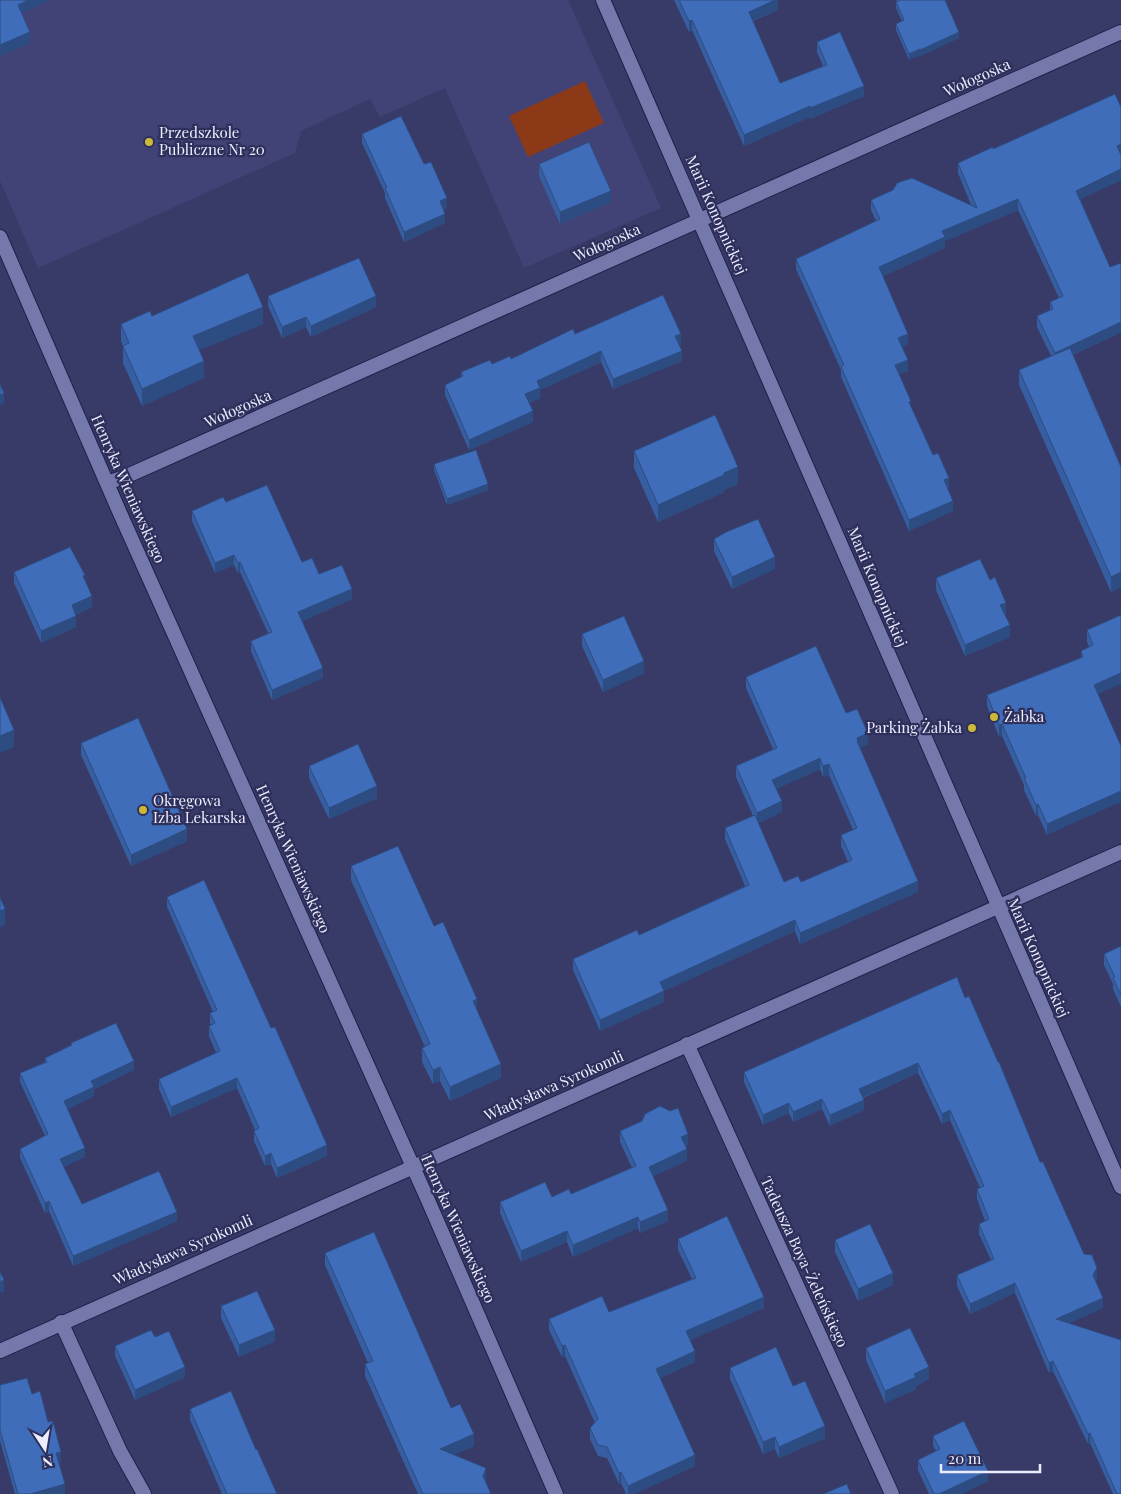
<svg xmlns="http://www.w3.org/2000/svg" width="1121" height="1494" viewBox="0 0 1121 1494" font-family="'Playfair Display',serif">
	<rect width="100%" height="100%" fill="#383a67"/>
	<!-- built -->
	<path fill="#414377" d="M0,0H568L661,208L524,268L445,88L380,117L370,99L301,131L295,153L38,268L0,181Z"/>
	<!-- green -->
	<path fill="#8c3918" d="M585,81L604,123L528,157L509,116Z"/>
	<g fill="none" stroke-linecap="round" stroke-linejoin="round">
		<!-- minor casing -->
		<g stroke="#201f4a" stroke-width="16">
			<path id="minor" d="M603,0C778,394 947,792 1121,1187
				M0,237L119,511L427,1198L556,1494
				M107,483L127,476L1121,32
				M687,1044L892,1494
				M61,1322L120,1451L144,1494
				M0,1351L1121,852"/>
		</g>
		<!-- minor -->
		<use href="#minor" stroke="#7478aa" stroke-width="14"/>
	</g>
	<!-- wall -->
	<path fill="#375ea0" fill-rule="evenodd" d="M674,0H778V10L753,21L780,83L823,66L817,52V42L864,96L810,119V117L744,146L692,30L689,32Z
		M896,0H945L959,38L920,56V55L909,60L896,30V24L902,21L896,8V2H897Z
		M1121,107V180L1080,199L1110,267L1121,263V332L1073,355L1121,467V587L1111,592L1019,385V370L1051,356L1037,327V316L1050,310V302L1059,298L1018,210L945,241V248L883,276L908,344L902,347L908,371L899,374L911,407L933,455L949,488L948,489L953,511L909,531L841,377V370L796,269V259L876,221L871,210V200L971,205L958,173V163L993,149Z
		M362,134L424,164L447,208L443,210L445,223L404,242L385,198V193L362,143Z
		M539,164L611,202L560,224L539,176Z
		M268,296L376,307L311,337L306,327L282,338L268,306Z
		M152,316L263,324L199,350L204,378L142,406L123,363V346L121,341V324Z
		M575,334L681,345H679L682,361L613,389L601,362L540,390V398L529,403L533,422L469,450L445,395V385L461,377V372L511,359Z
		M634,451L738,484L724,490V492L658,522L634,468Z
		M434,464L488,490L447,505L434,470Z
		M226,502L302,562L352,599L302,621L323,678L272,700L251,651V641L268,633L240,572L238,573L234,565L215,573L192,521V511Z
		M714,539L775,569L732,589L714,551Z
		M14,572L85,579L92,607L76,615V627L41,643L14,583Z
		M936,578L1006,614L1005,615L1010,637L965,656L936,590Z
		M1121,615L1098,694L1047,835L1038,815L1036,816L1024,790V785L1002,736L999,737L987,706V695L1081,658V651L1089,647L1087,642V630Z
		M582,634L644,673L603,692L582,646Z
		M746,677L846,713L868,744L860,748L918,892L800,944L795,931L664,991V1002L600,1031L573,970V959L639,935L745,886L725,839V828L753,816L736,777V766L773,749L746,688ZM820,769L823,777L829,775L853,830L841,835V846L848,862L801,882H784L758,823L782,812L776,789Z
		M81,743L187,841L131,866L81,755Z
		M309,766L377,798L329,819L309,778Z
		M351,866L434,926L477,1011L501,1078L450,1101L440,1081L433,1084L422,1062V1048L425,1047L351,880Z
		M167,897L327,1156L277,1178L271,1164L265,1166L254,1141V1131L255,1130L237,1088L171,1117L159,1089V1079L216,1053L209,1036V1026L211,1025L210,1023V1013L213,1012L167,907Z
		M1121,946V1007L1113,989V984L1104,965V954Z
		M965,998L1040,1162L1084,1254L1097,1278L1095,1281L1103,1308L1069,1323L1121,1494H1113L1090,1443L1088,1444L1053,1371L1049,1373L1015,1293L970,1314L957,1286V1275L991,1260L979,1234V1224L985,1221L977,1199V1189L980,1188L950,1120L942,1124L918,1073L863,1098L864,1110L830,1126L822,1109L793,1122L789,1113L763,1125L744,1082V1072Z
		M71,1043L134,1070L94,1089V1096L68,1109L85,1157L63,1167L82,1204L177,1221L73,1266L49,1211L45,1213L20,1158V1149L45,1136L20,1082V1073L45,1062V1058L71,1045Z
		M620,1131L688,1145L685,1146L687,1161L653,1176L668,1221L640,1233L638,1228L573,1257L567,1242L521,1262L500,1213V1202L571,1194L632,1168L620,1142Z
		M678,1239L764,1308L690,1340L695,1362L660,1378L695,1466L634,1494H626L621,1483L619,1484L607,1458L598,1456L590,1439V1428L595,1423L565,1356L562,1357L549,1330V1319L609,1312L692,1279L678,1250Z
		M835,1240L893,1285L858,1301L835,1252Z
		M325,1253L451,1408L474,1446L453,1455L486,1479L485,1482L491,1494H418L365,1376V1364L368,1363L325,1265Z
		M221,1306L275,1341L239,1357L221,1318Z
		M155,1337L185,1377L135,1400L115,1356V1346Z
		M866,1348L929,1379L916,1386V1389L885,1403L866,1360Z
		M730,1368L793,1386L825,1438L779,1458L775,1449L763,1454L730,1379Z
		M0,1385L32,1394L48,1422L61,1463H59L65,1494H15L0,1441Z
		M190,1409L256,1450L277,1494H222L190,1420Z
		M933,1436L988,1481L961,1494H929L918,1470V1460L936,1451L933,1446Z"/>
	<!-- shaded-wall -->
	<path fill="#2d4c82" d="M28,0H51L18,15V5Z
		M775,0H778V10L749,22V12Z
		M692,20V30L689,32V21Z
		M30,32V43L0,56V45Z
		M959,32V38L920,56V50Z
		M920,49V55L909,60V54Z
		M864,86V96L810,119V108Z
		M810,106V117L744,146V135Z
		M1121,144V155L1117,146Z
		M1121,169V180L1076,201V191Z
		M611,191V202L560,224V212Z
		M447,198V208L440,211V201Z
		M1018,199V210L945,241V248L879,278V267L942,231Z
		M445,214V223L404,242V232Z
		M376,296V307L311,337V326Z
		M263,307V324L193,353V336Z
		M306,317V327L282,338V327Z
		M1121,322V332L1055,363V353Z
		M681,334V345L675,347V336Z
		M908,334V344L898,349V338Z
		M601,351V362L540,390V398L525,404V394L537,381Z
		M682,351V361L613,389V379Z
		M908,360V371L895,376V365Z
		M204,361V378L142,406V389Z
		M4,393V403L0,405V395Z
		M533,411V422L469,450V440Z
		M738,467V484L724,490V492L658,522V505Z
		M949,478V488L944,491V480Z
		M488,484V490L447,505V499Z
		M953,501V511L909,531V520Z
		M234,555V565L215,573V563Z
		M775,557V569L732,589V577Z
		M240,562V572L238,573V563Z
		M1121,572V587L1111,592V577Z
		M352,589V599L298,623V612Z
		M92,596V607L72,617V605Z
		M1006,603V614L1000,617V605Z
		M76,616V627L41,643V631Z
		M1010,625V637L965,656V645Z
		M644,661V673L603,692V680Z
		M323,668V678L272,700V690Z
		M1121,673V684L1094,696V685Z
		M1002,724V736L999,737V725Z
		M14,730V747L0,753V736Z
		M868,733V744L858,749V752L857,738Z
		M820,758V769L772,791V780Z
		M829,764V775L823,777V766Z
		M377,786V798L329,819V808Z
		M1121,791V802L1047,835V824Z
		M782,801V812L757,824V813Z
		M1038,804V815L1036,816V805Z
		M187,829V841L131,866V855Z
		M918,881V892L800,944V933Z
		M5,909V925L0,928V911Z
		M795,920V931L660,993V982Z
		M664,991V1002L600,1031V1020Z
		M477,999V1013L473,1001Z
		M134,1061V1070L94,1089V1096L64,1111V1101L91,1081Z
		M918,1063V1073L859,1099V1089Z
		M501,1064V1078L450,1101V1087Z
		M440,1067V1081L433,1084V1070Z
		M237,1078V1088L171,1117V1107Z
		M822,1099V1109L793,1122V1112Z
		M864,1100V1110L830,1126V1115Z
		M789,1103V1113L763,1125V1115Z
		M950,1110V1120L942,1124V1114Z
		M688,1134V1145L681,1148V1137Z
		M327,1145V1156L277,1178V1168Z
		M85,1148V1157L60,1169V1159Z
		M687,1149V1161L649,1178V1167Z
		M271,1153V1164L265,1166V1156Z
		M49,1201V1211L45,1213V1203Z
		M668,1210V1221L640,1233V1222Z
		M177,1212V1221L73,1266V1256Z
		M638,1217V1228L573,1257V1245Z
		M567,1231V1242L521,1262V1251Z
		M1097,1268V1278L1093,1285V1275Z
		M893,1273V1285L858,1301V1289Z
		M4,1280V1292L0,1293V1282Z
		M1015,1283V1293L970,1314V1304Z
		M764,1297V1308L686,1342V1331Z
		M1103,1298V1308L1056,1329V1319Z
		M275,1330V1341L239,1357V1345Z
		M565,1345V1356L562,1357V1346Z
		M695,1351V1362L656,1380V1369Z
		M1053,1361V1371L1049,1373V1363Z
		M185,1367V1377L135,1400V1390Z
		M929,1367V1379L916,1386V1389L885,1403V1391L914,1374Z
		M825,1426V1438L779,1458V1447Z
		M1090,1433V1443L1088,1444V1434Z
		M474,1434V1446L440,1461V1449Z
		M775,1437V1449L763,1454V1442Z
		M61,1452V1463L56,1464V1453Z
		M695,1455V1466L634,1494H628V1486Z
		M486,1468V1479L483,1488V1476Z
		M988,1471V1481L961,1494H939Z
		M621,1472V1483L619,1484V1473Z
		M65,1484V1494H30Z"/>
	<!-- building -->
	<path fill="#406dba" stroke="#2d4c82" d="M0,0H28L18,5L30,32L0,45Z
		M679,0H775L749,12L780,83L827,65L817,42L840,32L864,86L810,108V106L744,135L692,20L689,21Z
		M899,0H945L959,32L920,50V49L909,54L896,24L904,20L896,2L899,1Z
		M1115,94L1121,107V144L1117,146L1121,155V169L1076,191L1110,267L1121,263V322L1055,353L1037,316L1053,309L1050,302L1063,296L1018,199L942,231L945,237L879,267L908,334L898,338L908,360L895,365L911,401L909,402L933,455L938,453L949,478L944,480L953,501L909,520L841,367L844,365L796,259L880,219L871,200L893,190L897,183L912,178L977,208L958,163L993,147V149Z
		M401,116L424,164L431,162L447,198L440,201L445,214L404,232L385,188H387L362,134Z
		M589,142L611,191L560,212L539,164Z
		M359,258L376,296L311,326L306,317L282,327L268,296Z
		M248,273L263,307L193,336L204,361L142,389L123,346L129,343L121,324L150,311L152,316Z
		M663,295L681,334L675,336L682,351L613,379L601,351L537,381L540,388L525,394L533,411L469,440L445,385L463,376L461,372L490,360L492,364L510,356L511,359L573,329L575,334Z
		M1070,348L1121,467V572L1111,577L1019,370Z
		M0,384L4,393L0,395Z
		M715,415L738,467L724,473V475L658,505L634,451Z
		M476,450L488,484L447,499L434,464Z
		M267,485L302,562L312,558L319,574L342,565L352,589L298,612L323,668L272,690L251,641L272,632L240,562L238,563L234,555L215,563L192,511L223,497L226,502Z
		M758,519L775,557L732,577L714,539L726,532Z
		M70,547L85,575L83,576L92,596L72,605L76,616L41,631L14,572Z
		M980,559L990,580L995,577L1006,603L1000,605L1010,625L965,645L936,578Z
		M1121,615V673L1094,685L1121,746V791L1047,824L1038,804L1036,805L1024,778H1026L1002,724L999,725L987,695L1083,657L1081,651L1093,645L1087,630Z
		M624,616L644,661L603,680L582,634Z
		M816,646L846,713L857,709L868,733L857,738L858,741H857L918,881L800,933L795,920L660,982L664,991L600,1020L573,959L637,930L639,935L749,885L725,828L755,815L784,882L798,876L801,882L852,860L841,835L857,828L829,764L823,766L820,758L772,780L782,801L757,813L736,766L777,748L746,677Z
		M0,697L14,730L0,736Z
		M138,718L187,829L131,855L81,743Z
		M358,744L377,786L329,808L309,766Z
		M398,846L434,926L443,922L477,999L473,1001L501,1064L450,1087L440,1067L433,1070L422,1048L430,1044L351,866Z
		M204,880L271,1028L275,1027L327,1145L277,1168L271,1153L265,1156L254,1131L259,1128L237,1078L171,1107L159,1079L220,1051L209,1026L215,1023L210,1013L217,1010L167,897Z
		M0,897L5,909L0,911Z
		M1121,946V995L1113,978L1115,977L1104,954Z
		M957,977L965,998L969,996L998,1062H999L1040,1162H1043L1084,1254L1092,1255L1097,1268L1093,1275L1103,1298L1056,1319L1121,1340V1494H1117L1090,1433L1088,1434L1053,1361L1049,1363L1015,1283L970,1304L957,1275L994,1259L979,1224L989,1219L977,1189L984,1186L950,1110L942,1114L918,1063L859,1089L864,1100L830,1115L822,1099L793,1112L789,1103L763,1115L744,1072Z
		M116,1023L134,1061L91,1081L94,1087L64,1101L85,1148L60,1159L82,1204L159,1171L177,1212L73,1256L49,1201L45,1203L20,1149L48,1134L20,1073L47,1062L45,1058L72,1045L71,1043Z
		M660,1106L670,1111L678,1108L688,1134L681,1137L687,1149L649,1167L668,1210L640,1222L638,1217L573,1245L567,1231L521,1251L500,1202L545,1182L552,1197L569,1189L571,1194L636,1166L620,1131L642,1121L645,1114Z
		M727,1216L764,1297L686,1331L695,1351L656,1369L695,1455L628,1486L621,1472L619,1473L607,1447L598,1445L590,1428L598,1419L565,1345L562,1346L549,1319L602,1296L609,1312L696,1278L678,1239Z
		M870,1224L893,1273L858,1289L835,1240Z
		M374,1232L451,1408L460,1404L474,1434L440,1449L486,1468L483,1476L491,1494H423L365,1364L373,1361L325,1253Z
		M0,1272L4,1280L0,1282Z
		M257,1291L275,1330L239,1345L221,1306Z
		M910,1328L929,1367L914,1374L916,1377L885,1391L866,1348Z
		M151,1330L155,1337L169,1331L185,1367L135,1390L115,1346Z
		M776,1347L793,1386L805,1381L825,1426L779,1447L775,1437L763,1442L730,1368Z
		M27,1378L32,1394L40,1391L48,1422L53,1421L61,1452L56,1453L65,1484L30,1494H18L0,1430V1385Z
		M231,1391L256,1450L257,1449L277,1494H227L190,1409Z
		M964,1421L988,1471L939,1494H934L918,1460L940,1449L933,1436Z
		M847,1484L851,1494H823Z"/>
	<!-- markers -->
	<g fill="#cdb938" stroke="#2e2f5b" stroke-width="2">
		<circle cx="149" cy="142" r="5"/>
		<circle cx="994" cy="717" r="5"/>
		<circle cx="972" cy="728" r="5"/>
		<circle cx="143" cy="810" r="5"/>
	</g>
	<g text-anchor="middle" stroke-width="4.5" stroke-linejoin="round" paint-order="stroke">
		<!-- street labels -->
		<g font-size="15" fill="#ebedfe" stroke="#2e2f5b">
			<text transform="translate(977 78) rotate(-24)" y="5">Wołogoska</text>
			<text transform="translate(716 215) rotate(66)" y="5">Marii Konopnickiej</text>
			<text transform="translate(607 243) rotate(-24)" y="5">Wołogoska</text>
			<text transform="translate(238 409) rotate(-24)" y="5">Wołogoska</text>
			<text transform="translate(128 489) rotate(66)" y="5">Henryka Wieniawskiego</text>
			<text transform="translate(877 587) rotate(67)" y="5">Marii Konopnickiej</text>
			<text transform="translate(293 859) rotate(66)" y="5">Henryka Wieniawskiego</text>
			<text transform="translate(1038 958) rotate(66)" y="5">Marii Konopnickiej</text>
			<text transform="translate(554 1086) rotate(-24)" y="5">Władysława Syrokomli</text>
			<text transform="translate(458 1229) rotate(66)" y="5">Henryka Wieniawskiego</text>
			<text transform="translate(183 1250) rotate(-24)" y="5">Władysława Syrokomli</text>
			<text transform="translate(804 1262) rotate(65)" y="5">Tadeusza Boya-Żeleńskiego</text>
		</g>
		<!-- poi labels -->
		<g font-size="15" fill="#ebedfe" stroke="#2e2f5b" text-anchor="start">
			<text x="159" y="138">Przedszkole<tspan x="159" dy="17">Publiczne Nr 20</tspan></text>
			<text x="1004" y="722">Żabka</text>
			<text x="962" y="733" text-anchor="end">Parking Żabka</text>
			<text x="153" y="806">Okręgowa<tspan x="153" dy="17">Izba Lekarska</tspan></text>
		</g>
	</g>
	<!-- north arrow -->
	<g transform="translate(45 1449) rotate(168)" stroke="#2e2f5b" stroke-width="4" paint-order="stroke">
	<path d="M0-4L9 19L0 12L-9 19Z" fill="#ebedfe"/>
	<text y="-8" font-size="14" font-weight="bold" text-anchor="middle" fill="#ebedfe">N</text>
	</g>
	<!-- scale -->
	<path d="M941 1464v8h99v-8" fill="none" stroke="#ebedfe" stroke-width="2.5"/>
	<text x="948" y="1464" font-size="15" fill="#ebedfe" stroke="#2e2f5b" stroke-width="4" paint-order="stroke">20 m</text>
</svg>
